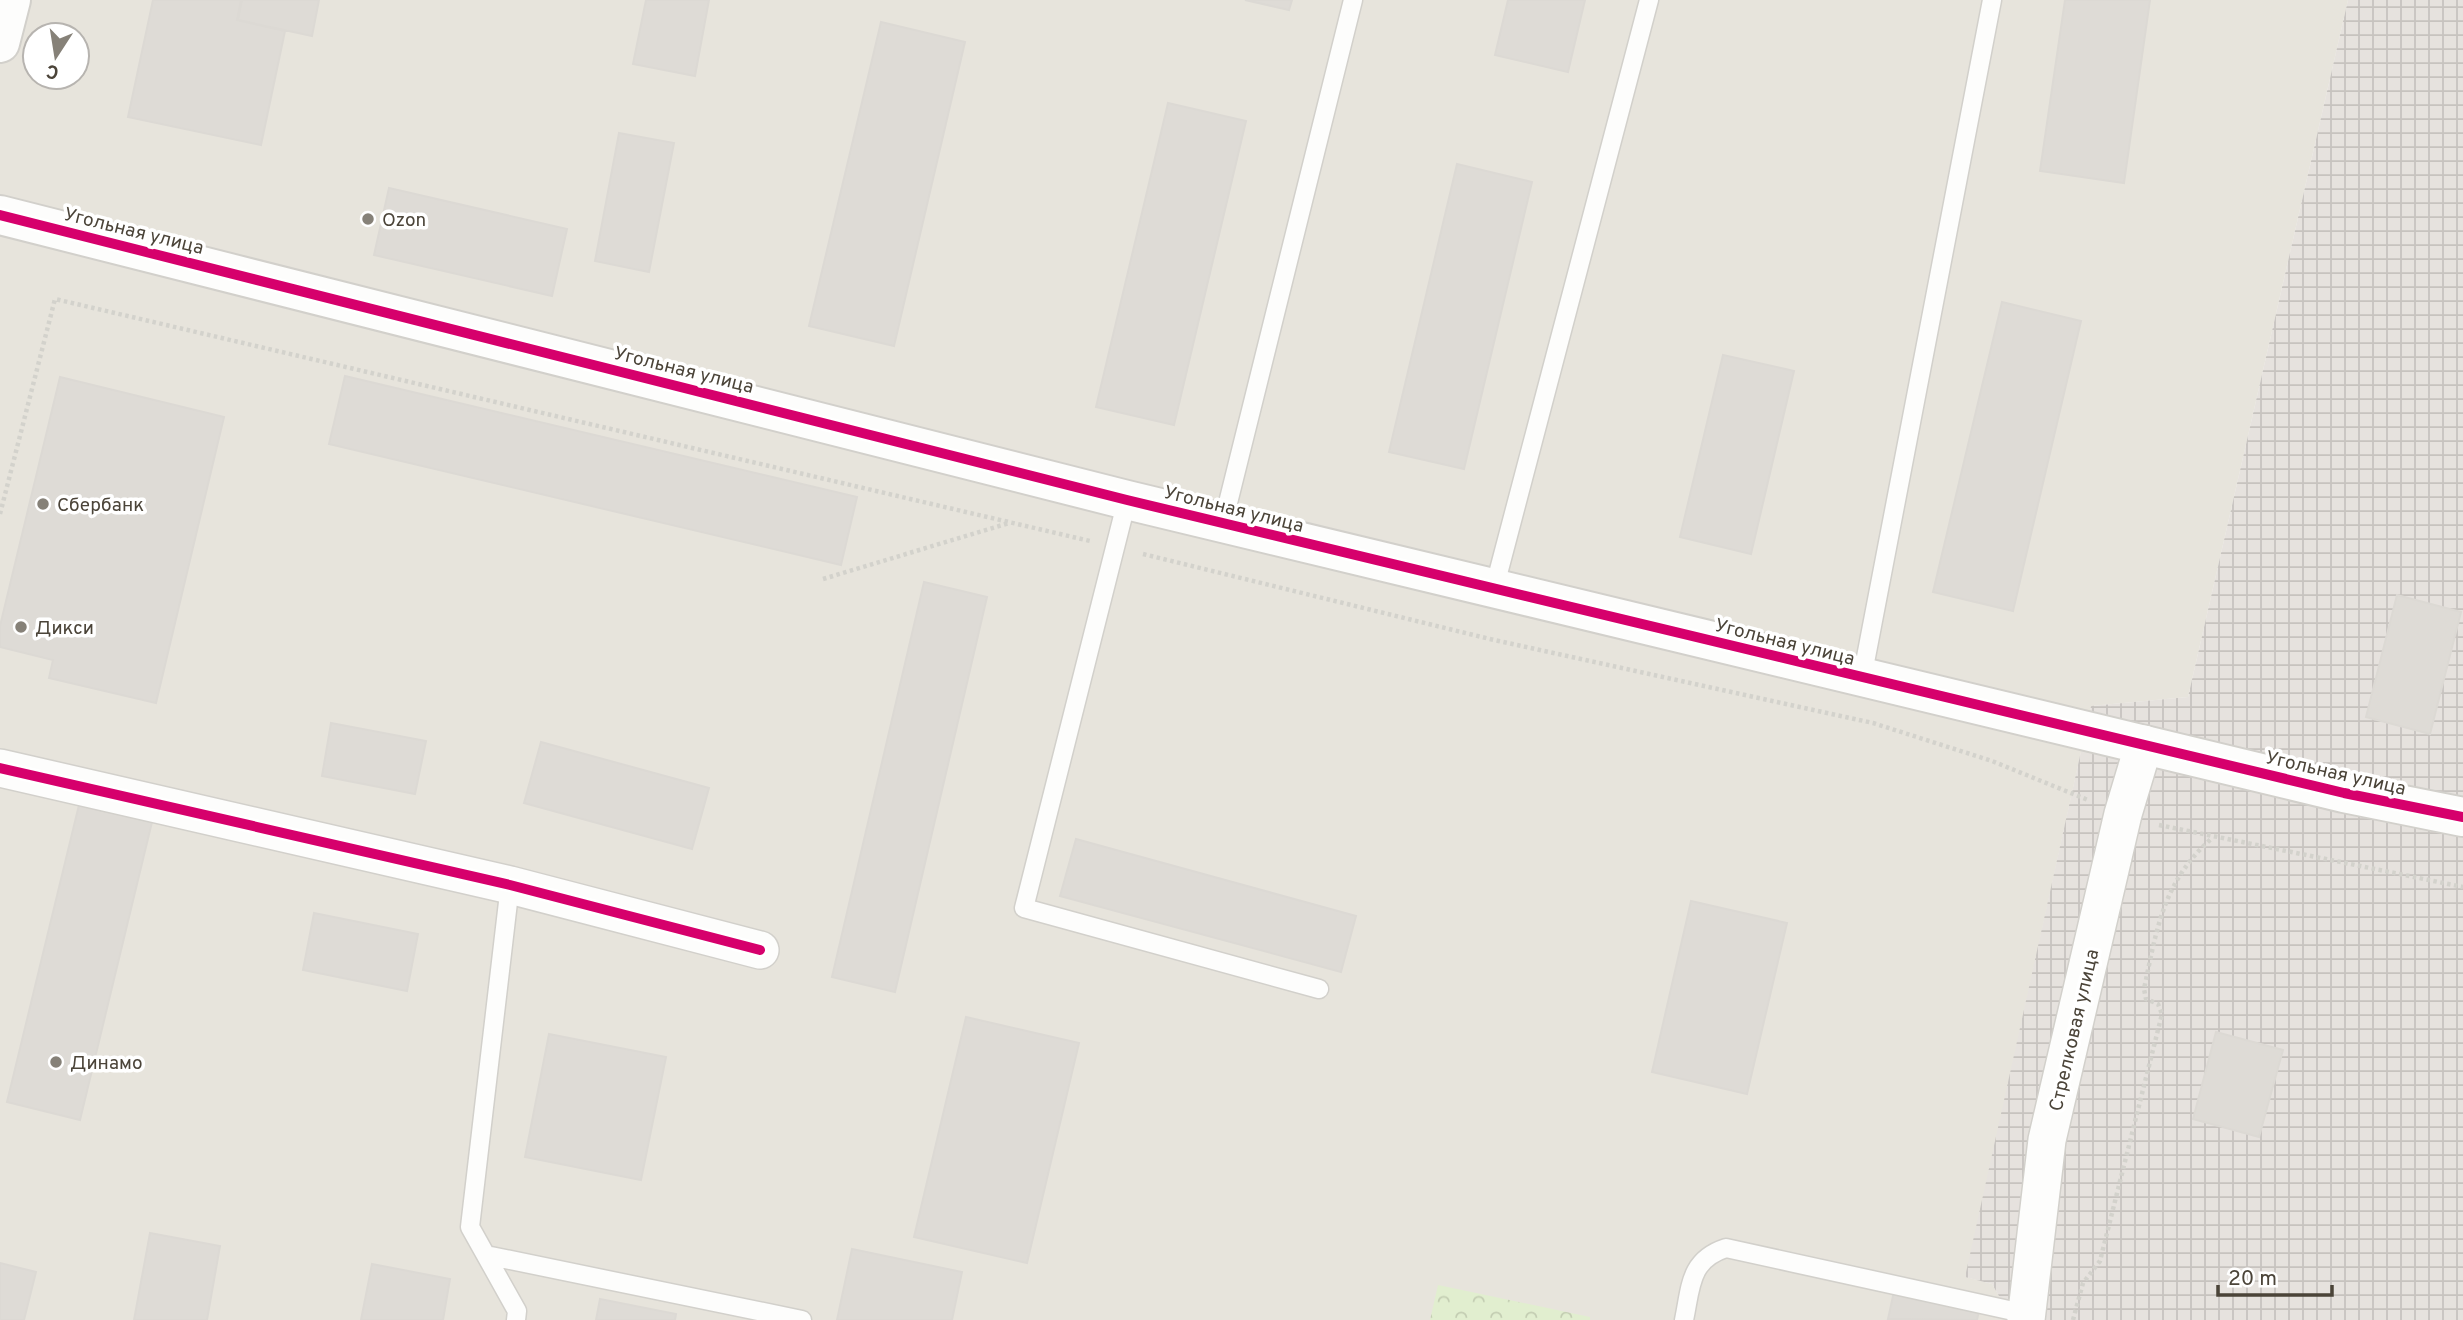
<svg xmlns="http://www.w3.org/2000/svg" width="2463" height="1320" viewBox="0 0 2463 1320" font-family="Overpass,sans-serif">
	<defs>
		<pattern id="industrial-grid" width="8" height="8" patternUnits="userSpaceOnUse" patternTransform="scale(1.75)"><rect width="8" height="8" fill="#e6e2de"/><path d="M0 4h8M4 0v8" fill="none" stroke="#c7c3bf"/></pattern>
		<pattern id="forest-crowns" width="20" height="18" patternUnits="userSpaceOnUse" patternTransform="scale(1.75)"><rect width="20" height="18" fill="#e1eecf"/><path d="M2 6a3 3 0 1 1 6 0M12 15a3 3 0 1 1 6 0" fill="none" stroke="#c3cdb2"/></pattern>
	</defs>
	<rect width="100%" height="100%" fill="#f4f2ee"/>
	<!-- residential -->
	<path fill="#e7e4dc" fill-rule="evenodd" d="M0,0H2348L2188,697L2091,706L1966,1277L1992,1284L2010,1314L2007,1320H0ZM35,35H77V77H35Z"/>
	<!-- industrial -->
	<path fill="url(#industrial-grid)" d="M2348,0H2463V1320H2013L1992,1284L1965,1277L2091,706L2188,697Z"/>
	<!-- forest -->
	<path fill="url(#forest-crowns)" d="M1438,1285L1590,1317V1320H1430Z"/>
	<!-- building -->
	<path fill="#dedbd6" stroke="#dcd9d4" stroke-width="2" d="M153,0H241L237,20L285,31L261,145L128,117Z
		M242,0H319L312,36L238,20Z
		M646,0H709L695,76L633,64Z
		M1245,0H1292L1289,10Z
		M1508,0H1585L1568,72L1495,55Z
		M2065,0H2150L2124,183L2040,171Z
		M881,22L965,42L894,346L809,326Z
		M1168,103L1246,121L1174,425L1096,407Z
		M619,133L674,143L649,272L595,261Z
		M1457,164L1532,182L1464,469L1389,452Z
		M389,188L567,229L552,296L374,255Z
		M2002,302L2081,321L2013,611L1933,592Z
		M1723,355L1794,371L1751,554L1680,537Z
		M345,376L857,497L841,565L329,444Z
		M60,377L224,417L156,703L49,678L53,660L0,647V626Z
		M924,582L987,597L895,992L832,977Z
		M2397,595L2461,612L2430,734L2366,717Z
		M331,723L426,741L415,794L322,776Z
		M541,742L709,788L692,849L524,803Z
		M79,805L152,822L80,1120L7,1102Z
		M1076,839L1356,916L1341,972L1060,896Z
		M1691,901L1787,923L1747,1094L1652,1072Z
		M314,913L418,934L407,991L303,970Z
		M966,1017L1079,1043L1027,1263L914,1237Z
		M2216,1032L2283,1050L2259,1137L2193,1119Z
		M549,1034L666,1057L641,1180L525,1157Z
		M150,1233L220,1246L207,1320H134Z
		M852,1249L962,1272L952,1320H837Z
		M0,1263L36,1272L24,1320H0Z
		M372,1264L450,1279L443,1320H361Z
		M1895,1287L1980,1306L1977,1320L1888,1319Z
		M600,1299L676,1314L675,1320H596Z"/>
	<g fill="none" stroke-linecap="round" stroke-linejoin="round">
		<!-- service casing -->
		<g stroke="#d2d0cb" stroke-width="21">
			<path id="service" d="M1127,500L1024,908L1319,989
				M1223,523L1353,0
				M1494,589L1649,0
				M1862,678L1992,0
				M510,885L470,1227L517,1311L516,1320
				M486,1255L802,1320
				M1684,1320C1691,1287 1689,1260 1726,1248L2027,1314"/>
		</g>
		<!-- minor casing -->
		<g stroke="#d2d0cb" stroke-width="40">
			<path id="minor" d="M0,768L510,885L760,950
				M2026,1320L2047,1140L2123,814L2144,744"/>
		</g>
		<!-- tertiary casing -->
		<g stroke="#d2d0cb" stroke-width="42">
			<path id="tertiary" d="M0,43L11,0
				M0,215L1127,500L2344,793L2463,817"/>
		</g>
		<!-- path -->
		<path stroke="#d3d2cc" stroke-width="4.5" stroke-dasharray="3.5 3.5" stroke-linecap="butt" d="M0,514L55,299L1090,541
			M1143,554L1494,640L1873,723L1992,761L2088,800
			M823,579L1009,523
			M2159,825L2463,887
			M2073,1320L2083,1283L2100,1261L2162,1014L2158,1004L2146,999L2144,989C2157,928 2163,882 2211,839"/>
		<!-- service -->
		<use href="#service" stroke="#fdfdfc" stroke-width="18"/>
		<!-- minor -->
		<use href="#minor" stroke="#fdfdfc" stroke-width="37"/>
		<!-- tertiary -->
		<use href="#tertiary" stroke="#fdfdfc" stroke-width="38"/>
		<!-- cycleway casing -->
		<g stroke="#fff" stroke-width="15">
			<path id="cycleway" d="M0,215L1127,500L2344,793L2463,817
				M0,768L510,885L760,950"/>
		</g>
		<!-- cycleway -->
		<use href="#cycleway" stroke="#d6006c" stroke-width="10"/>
	</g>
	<!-- markers -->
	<g fill="#868178" stroke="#fff" stroke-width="2.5">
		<circle cx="368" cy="219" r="7"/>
		<circle cx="43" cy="504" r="7"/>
		<circle cx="21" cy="627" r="7"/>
		<circle cx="56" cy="1062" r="7"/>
	</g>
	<g text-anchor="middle" stroke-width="7" stroke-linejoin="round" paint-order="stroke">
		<!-- poi labels -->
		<g font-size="19" fill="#4b4439" stroke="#fff" text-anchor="start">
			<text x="382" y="226">Ozon</text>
			<text x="57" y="511">Сбербанк</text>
			<text x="35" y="634">Дикси</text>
			<text x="70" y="1069">Динамо</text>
		</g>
		<!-- street labels -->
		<g font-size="19" fill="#4b4439" stroke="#fff">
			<text transform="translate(134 230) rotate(14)" y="7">Угольная улица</text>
			<text transform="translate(684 369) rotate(14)" y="7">Угольная улица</text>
			<text transform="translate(1234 508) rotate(14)" y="7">Угольная улица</text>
			<text transform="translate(1785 641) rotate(14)" y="7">Угольная улица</text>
			<text transform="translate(2336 772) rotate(13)" y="7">Угольная улица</text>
			<text transform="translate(2073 1030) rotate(-77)" y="7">Стрелковая улица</text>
		</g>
	</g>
	<!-- north arrow -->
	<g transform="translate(56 56) rotate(192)"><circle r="33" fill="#ffffff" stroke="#b7b4b0" stroke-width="2"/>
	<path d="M0-5L12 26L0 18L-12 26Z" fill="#868178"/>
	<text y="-10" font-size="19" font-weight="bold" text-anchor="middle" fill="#4b4439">С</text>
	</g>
	<!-- scale -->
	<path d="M2218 1285v10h114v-10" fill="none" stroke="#4b4439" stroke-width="3.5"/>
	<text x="2228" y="1285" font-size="21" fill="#4b4439" stroke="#ffffff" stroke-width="5" paint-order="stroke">20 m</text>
</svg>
